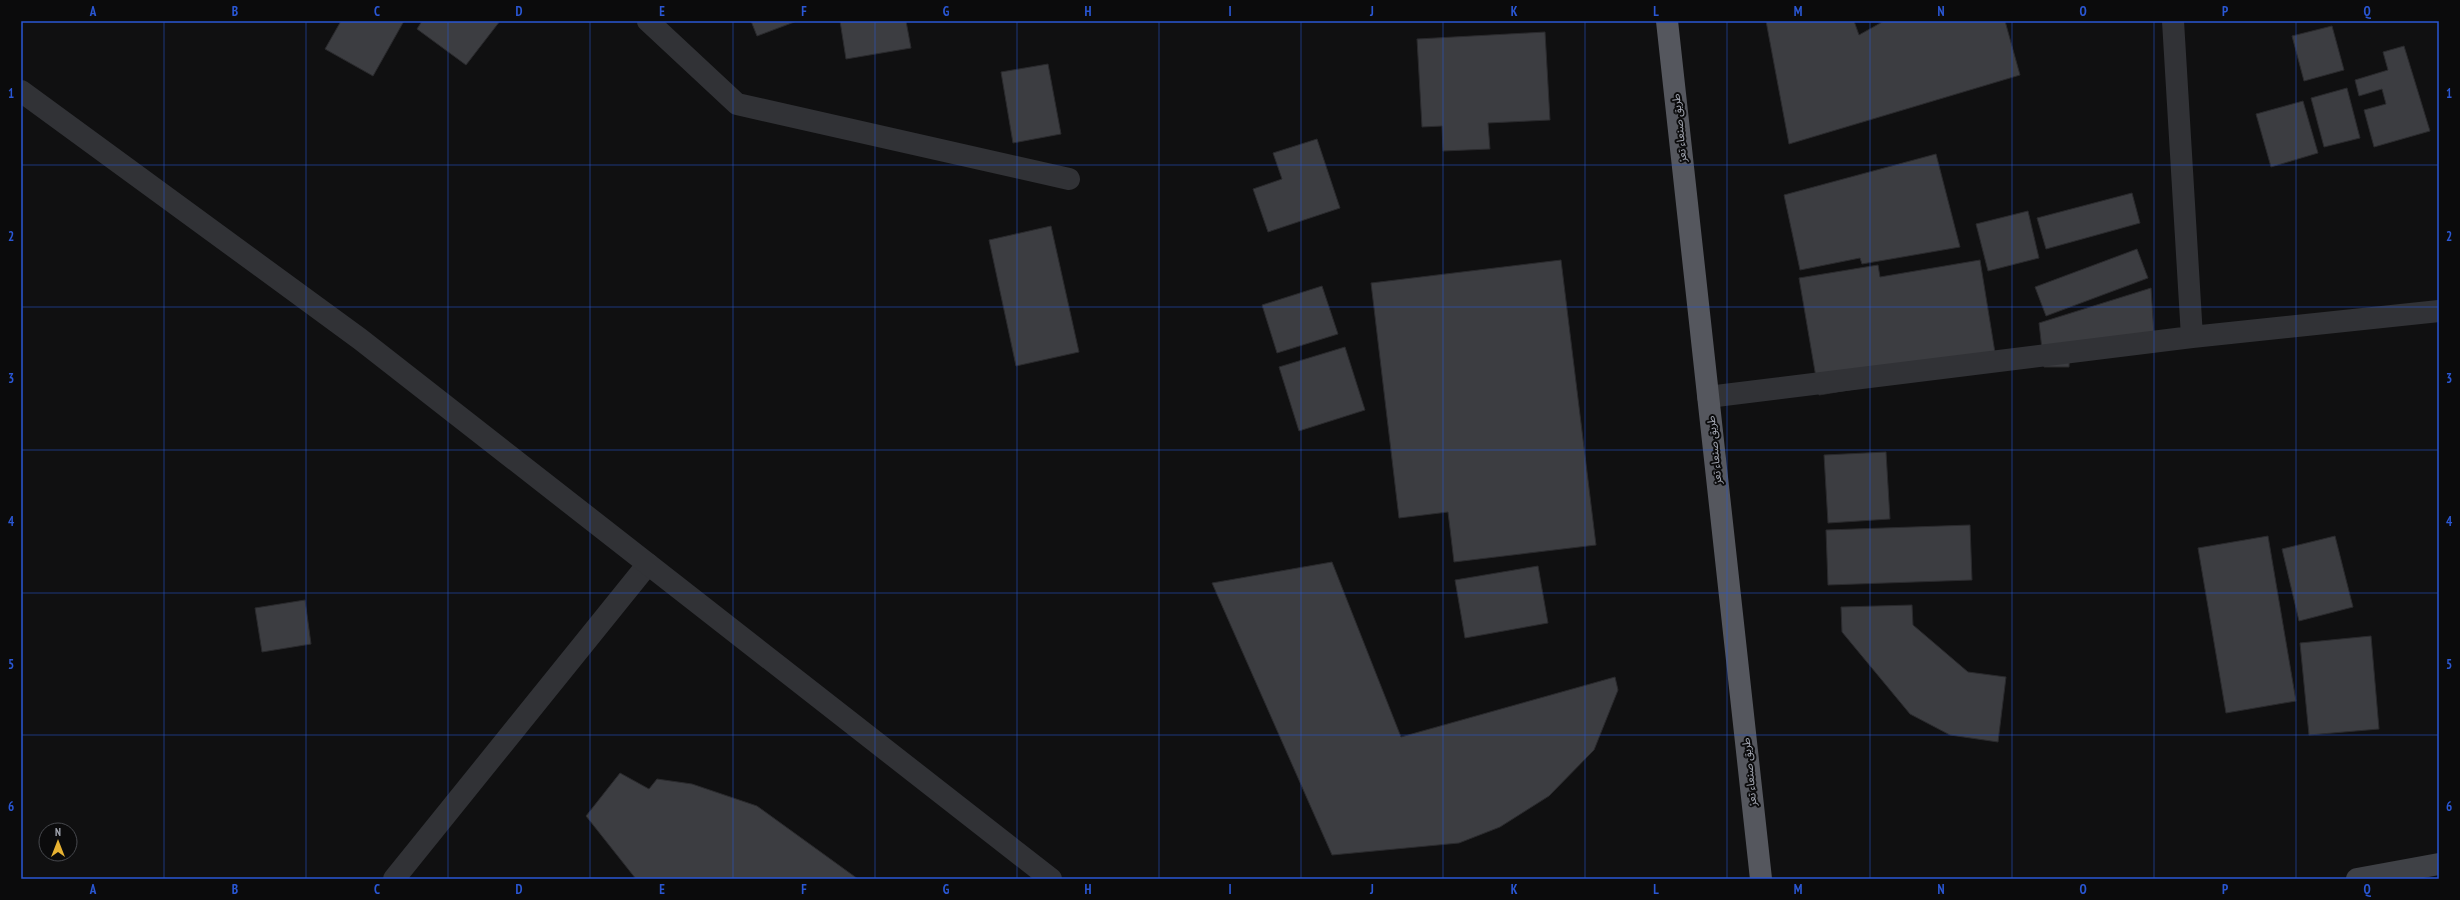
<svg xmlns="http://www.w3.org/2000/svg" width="2460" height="900" viewBox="0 0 2460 900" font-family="'PT Sans Narrow','Noto Sans Arabic',sans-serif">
	<rect width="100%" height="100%" fill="#101011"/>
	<!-- building -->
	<path fill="#3c3d41" stroke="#2a2a2d" d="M341,21H404L373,76L325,49Z
		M422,21H500L466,65L417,29Z
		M751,21H797L757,36Z
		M840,21H906L911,48L846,59Z
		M1766,21H1854L1859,35L1884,21H2005L2020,75L1789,144Z
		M2332,26L2344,70L2304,81L2292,36Z
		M1545,32L1550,120L1488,123L1490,149L1443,151L1442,126L1422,127L1417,39Z
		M2404,46L2430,131L2374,147L2364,110L2386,104L2382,89L2359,96L2355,80L2388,70L2383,52Z
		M1048,64L1061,134L1013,143L1001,72Z
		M2347,88L2360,138L2324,147L2311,98Z
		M2303,101L2318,153L2271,167L2256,114Z
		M1317,139L1340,208L1268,232L1253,189L1282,179L1273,153Z
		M1936,154L1960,247L1862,264L1860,258L1800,270L1784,195Z
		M2132,193L2140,223L2046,249L2037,218Z
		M2028,211L2039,258L1988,271L1976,224Z
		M1051,226L1079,352L1016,366L989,240Z
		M2137,249L2148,278L2046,316L2035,287Z
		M1561,260L1596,545L1454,562L1448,512L1399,518L1371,283Z
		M1980,260L1997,365L1819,395L1799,278L1878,265L1880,277Z
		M1322,286L1338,334L1277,353L1262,305Z
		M2151,288L2154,335L2070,343L2069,367H2044L2039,323Z
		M1345,347L1365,410L1299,431L1279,367Z
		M1886,452L1890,519L1828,523L1824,455Z
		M1970,525L1972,580L1828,585L1826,530Z
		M2268,536L2296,701L2226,713L2198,548Z
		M2335,536L2353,607L2299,621L2282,549Z
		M1332,562L1401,737L1615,677L1618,690L1594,750L1549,796L1500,827L1459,843L1332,855L1212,583Z
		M1538,566L1548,623L1465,638L1455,580Z
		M305,600L311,644L262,652L255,608Z
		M1912,605L1913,625L1968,672L2006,677L1998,742L1950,735L1910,714L1842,632L1841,607Z
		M2371,636L2379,729L2309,735L2300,643Z
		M620,773L649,789L657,779L692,784L757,806L858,879H636L586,816Z"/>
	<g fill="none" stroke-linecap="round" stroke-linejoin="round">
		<!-- minor -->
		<path stroke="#313236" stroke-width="22" d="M648,21L737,104L1069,179
			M2173,21L2192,337
			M1708,397L2192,337L2439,311
			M394,879L648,564"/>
		<!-- tertiary -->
		<path stroke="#313236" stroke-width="22" d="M21,91L360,339L1051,879"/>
		<!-- secondary -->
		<path stroke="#3f4146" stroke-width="22" d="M2357,879L2439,864"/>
		<!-- trunk -->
		<path stroke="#55575e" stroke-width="22" d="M1667,21L1761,879"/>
	</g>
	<!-- grid -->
	<path fill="none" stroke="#2a57d4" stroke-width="1" stroke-opacity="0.55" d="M164,21V879M306,21V879M448,21V879M590,21V879M733,21V879M875,21V879M1017,21V879M1159,21V879M1301,21V879M1443,21V879M1585,21V879M1727,21V879M1870,21V879M2012,21V879M2154,21V879M2296,21V879M21,165H2439M21,307H2439M21,450H2439M21,593H2439M21,735H2439"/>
	<g text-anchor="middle" stroke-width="4" stroke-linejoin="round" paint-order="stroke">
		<!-- street labels -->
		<g font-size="11" fill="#a2a6b1" stroke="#0b0b0c">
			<text transform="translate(1679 128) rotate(-96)" y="4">طريق صنعاء تعز</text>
			<text transform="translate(1714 450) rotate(-96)" y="4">طريق صنعاء تعز</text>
			<text transform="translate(1749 772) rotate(-96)" y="4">طريق صنعاء تعز</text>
		</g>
	</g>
	<!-- border -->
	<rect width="2460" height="900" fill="none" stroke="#0b0b0c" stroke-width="44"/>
	<!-- north arrow -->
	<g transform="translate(58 842)"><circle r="19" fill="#0b0b0c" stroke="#47494e"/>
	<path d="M0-3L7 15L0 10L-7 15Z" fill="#e7b232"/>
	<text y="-6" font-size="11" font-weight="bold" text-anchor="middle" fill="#a2a6b1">N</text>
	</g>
	<rect x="22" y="22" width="2416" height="856" fill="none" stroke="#2a57d4" stroke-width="1.5"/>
	<g font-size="13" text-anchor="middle" font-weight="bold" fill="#2a57d4">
		<text x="93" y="16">A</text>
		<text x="235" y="16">B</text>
		<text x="377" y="16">C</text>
		<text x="519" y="16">D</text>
		<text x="662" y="16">E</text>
		<text x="804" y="16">F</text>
		<text x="946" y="16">G</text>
		<text x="1088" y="16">H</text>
		<text x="1230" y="16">I</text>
		<text x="1372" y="16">J</text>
		<text x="1514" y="16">K</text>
		<text x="1656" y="16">L</text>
		<text x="1798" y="16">M</text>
		<text x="1941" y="16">N</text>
		<text x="2083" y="16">O</text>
		<text x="2225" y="16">P</text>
		<text x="2367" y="16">Q</text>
		<text x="11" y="98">1</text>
		<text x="2449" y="98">1</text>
		<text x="11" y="241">2</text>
		<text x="2449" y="241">2</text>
		<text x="11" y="383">3</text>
		<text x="2449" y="383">3</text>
		<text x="11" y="526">4</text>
		<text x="2449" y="526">4</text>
		<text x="11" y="669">5</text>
		<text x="2449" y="669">5</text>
		<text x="11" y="811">6</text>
		<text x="2449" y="811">6</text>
		<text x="93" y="894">A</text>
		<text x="235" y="894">B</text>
		<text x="377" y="894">C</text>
		<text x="519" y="894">D</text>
		<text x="662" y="894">E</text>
		<text x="804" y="894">F</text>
		<text x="946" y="894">G</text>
		<text x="1088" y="894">H</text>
		<text x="1230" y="894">I</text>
		<text x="1372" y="894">J</text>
		<text x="1514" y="894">K</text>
		<text x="1656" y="894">L</text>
		<text x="1798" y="894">M</text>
		<text x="1941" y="894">N</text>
		<text x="2083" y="894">O</text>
		<text x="2225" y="894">P</text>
		<text x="2367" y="894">Q</text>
	</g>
</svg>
